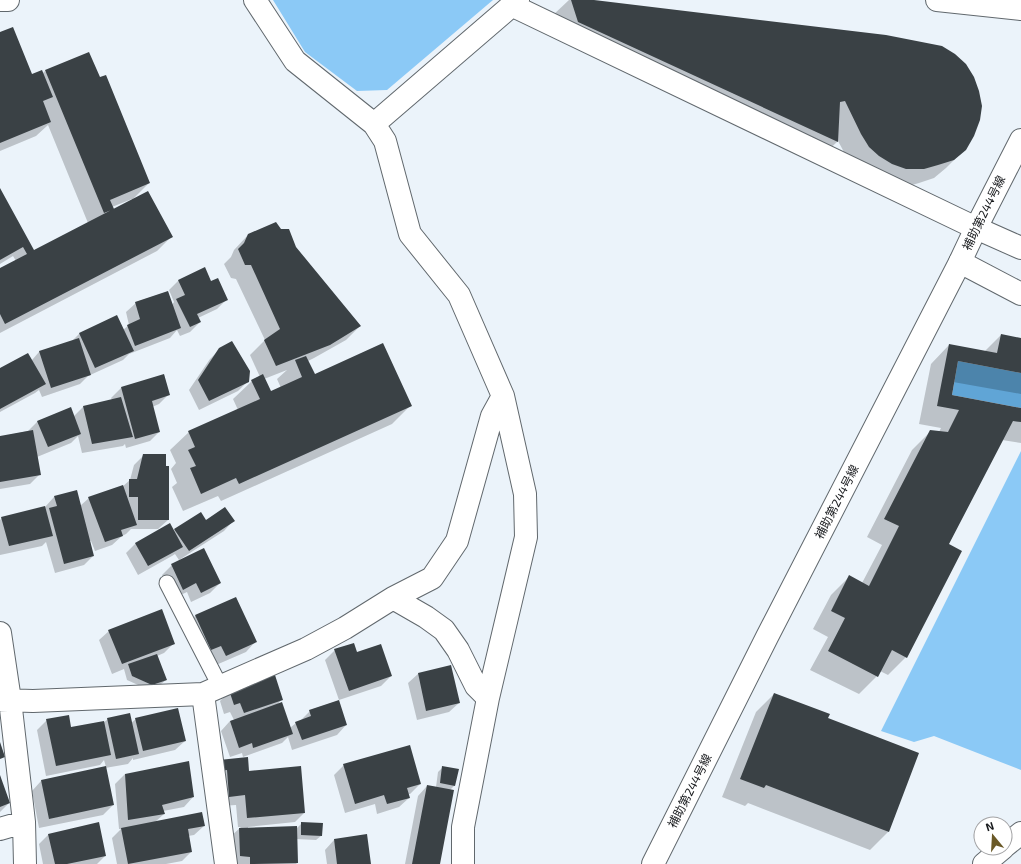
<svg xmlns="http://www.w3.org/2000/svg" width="1021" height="864" viewBox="0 0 1021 864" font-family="'Exo 2','Noto Sans JP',sans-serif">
	<rect width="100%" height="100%" fill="#ebf3fa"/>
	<!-- green -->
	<path fill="#8bc9f6" d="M273,0H493L387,90L357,91L305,52Z
		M1021,451V770L934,736L914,742L881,731Z"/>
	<!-- water -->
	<path fill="#60a5d6" d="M958,361L1021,373V408L952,395Z"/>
	<!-- shadow -->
	<path fill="#0003" fill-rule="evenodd" d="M569,0H586L979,120L965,149L946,168L934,178L919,183L905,187L851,165L838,141L819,159L552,16Z
		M0,33L32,75L42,74L45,71L149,183L133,199L171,237L157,251L0,333V269L16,261L13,256L0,264V190L29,254L88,223L48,125L36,136L0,151ZM132,199L133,200L113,210L112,207Z
		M248,235L295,247L360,326L346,340L314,358L308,361L314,375L410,406L392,424L221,501L218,496L183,511L172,487L177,483L171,469L176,463L170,450L189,432L238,410L233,399L252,381L260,377L250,355L265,340L236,279L231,278L224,264L231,257L234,250ZM287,370L277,379L281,388L271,393L264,379Z
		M179,280L211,282L227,299L217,309L198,318L200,322L190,332L180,336L177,330L170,338L129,354L123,360L88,376L80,384L42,397L39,390L35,393L0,412V369L32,360L39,352L71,342L79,334L123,330L129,325L126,312L136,303L172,305L174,302L169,290Z
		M1001,335L1021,339V394L953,382L950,396L1021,409V443L1002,440L948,545L906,657L888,675L880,671L877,676L859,694L810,670L828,637L813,629L831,595L849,577L862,583L882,545L867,537L912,450L931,431L939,432L941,428L919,424L931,364L949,345L984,352Z
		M220,349L248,381L238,391L199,410L189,390L210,359Z
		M164,375L169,394L159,404L152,407L159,432L150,441L126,448L125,444L123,446L82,453L78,436L71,443L37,457L40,474L30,484L0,489V437L28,431L37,422L73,417L83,407L112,400L111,398L121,388Z
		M144,455L168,520L158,529H131L126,534L122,536L112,545L95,551L91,541H90L93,556L84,565L55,573L46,542L42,546L0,555V520L2,518L45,507L54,497L80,506L89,498L122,487L130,480L134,465Z
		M233,521L224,531L179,560L175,554L172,556L138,575L126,553L136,543L173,531L175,530Z
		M172,565L220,583L210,593L191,602L187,592L174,598L162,575Z
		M236,598L255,642L246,652L216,665L186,626L195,616Z
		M109,631L174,643L164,653L157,656L166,680L161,684L147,689L127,680L124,669L112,674L99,640Z
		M335,650L356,654L391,676L381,686L339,700L325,660Z
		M450,666L459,703L449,712L417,720L408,683L418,674Z
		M230,691L282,699L277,705L290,728L296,723L300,721L310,711L346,725L337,735L292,750L288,737L282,743L243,757L242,753L230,757L221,731L230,721L234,720L230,712L224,714L220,701Z
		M774,694L826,718L888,832L870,850L748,803L745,806L722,797L756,712Z
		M108,719L131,723L136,719L185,741L175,750L133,760V758L128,764L105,768L113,805L103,815L39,828L32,791L41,781L106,767L104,760L100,765L46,776L37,730L47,720L71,728L103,723Z
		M219,761L248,773L304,813L295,822L248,827V828L296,829L302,823L321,836L316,840L296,839L297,863L296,864H230L229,838L241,827H238L236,805L220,806Z
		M344,765L420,784L410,794H408L409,798L399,807L377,814L375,804L345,813L334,775Z
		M443,767L454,786L450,790L439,864H405L418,796L427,786L436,787L438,772Z
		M125,774L193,797L184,807L163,811L164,814L155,822L204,826L194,835L188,836L191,852L182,861L166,864H117L112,838L121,829H119L115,784Z
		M0,777L9,803L0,812Z
		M49,834L105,856L97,864H43L39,844Z
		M334,840L370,864H327L325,850Z"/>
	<!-- building -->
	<path fill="#3a4145" d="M571,0H594L886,35L942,46L955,54L966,64L974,77L979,91L982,106L980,120L974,136L966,150L954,160L938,165L924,169H906L892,164L879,156L869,147L861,134L845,101L840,102L838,142L578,22Z
		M13,27L32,74L42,70L53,97L43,101L51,122L0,143V32Z
		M89,52L100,77L106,75L150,183L110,200L114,209L104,213L45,70Z
		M0,188L34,250L148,191L173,237L5,324L0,314V268L27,254L23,247L0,260Z
		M276,222L281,229H289L296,247L361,326L330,345L276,366L264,340L280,329L251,265H245L238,249L244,243L248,234Z
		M205,267L211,281L218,278L228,300L197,314L201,322L190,327L176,299L185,295L178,280Z
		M168,291L181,328L135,346L127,325L140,319L135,302Z
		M117,315L134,351L95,368L79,333Z
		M1001,334L1021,338V373L958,361L952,395L1021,408V422L1013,421L949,544L962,551L907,658L892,650L878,677L828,651L845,618L831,611L849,575L869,586L899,526L884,519L930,430L948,432L959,410L937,406L949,344L997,353Z
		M79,338L91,375L51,388L39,351Z
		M232,341L250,371L249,382L209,401L198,380L219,348Z
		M383,343L412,406L239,484L236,478L201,494L190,468L196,466L188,450L195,447L188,431L260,399L251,380L263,374L271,391L302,377L295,360L306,356L315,374Z
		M28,353L46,384L0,409V368Z
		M164,374L170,395L152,401L160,432L135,439L121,387Z
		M121,397L133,437L92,444L83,406Z
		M71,407L81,434L48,447L37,421Z
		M33,430L41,475L0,482V436Z
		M143,454H166V466H169V520H138V497H129V479H137Z
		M123,485L137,525L121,530L123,536L105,542L88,497Z
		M77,490L94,556L64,564L49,508L57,506L54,496Z
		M45,506L53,536L9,546L1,517Z
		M225,507L235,521L189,551L174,529L201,512L206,520Z
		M170,523L183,547L148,566L135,543Z
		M204,548L221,583L201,593L196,583L183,590L171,564Z
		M236,597L257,642L226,656L221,646L211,650L195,615Z
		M162,609L175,644L122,664L108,630Z
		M354,643L357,652L381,644L392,676L349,691L334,649Z
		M157,654L167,680L152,685L132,676L128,664Z
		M451,665L460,703L426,711L418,673Z
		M275,675L283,700L244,713L240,703L234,705L229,690Z
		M774,693L830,714L828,718L919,753L889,832L766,785L764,788L740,779Z
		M339,700L347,725L302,740L295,722L311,716L309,710Z
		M282,702L293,734L253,748L252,743L239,748L230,721Z
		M178,708L186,741L143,751L135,718Z
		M130,713L139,754L116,759L107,718Z
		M69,715L71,727L104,721L111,755L56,766L46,719Z
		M0,742L5,757L0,759Z
		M410,745L421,784L407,788L410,798L387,804L384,795L355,804L343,764Z
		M248,757L249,771L301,766L305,813L247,818L245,795L229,797L227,770L220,771L219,760Z
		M189,761L194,797L162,805L165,814L128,820L125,774Z
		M106,766L114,805L49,819L41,780Z
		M442,766L459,769L455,786L440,783Z
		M0,775L10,803L0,807Z
		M427,785L454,790L440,864H412Z
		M202,812L205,826L188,829L192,852L128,864L121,828Z
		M99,822L106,856L67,864H55L48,834Z
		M301,822L323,823L322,836L301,835Z
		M297,826L298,863L250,864V857L240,856L239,828Z
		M367,834L371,864H337L334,839Z"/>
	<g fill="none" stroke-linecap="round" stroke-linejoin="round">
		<!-- service casing -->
		<g stroke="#61686d" stroke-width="17">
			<path id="service" d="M167,583L220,686"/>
		</g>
		<!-- minor casing -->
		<g stroke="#61686d" stroke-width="24">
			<path id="minor" d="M0,0H8
				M255,0L295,61L374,124L385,141L410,234L459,295L503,396L525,494L526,537L488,698L463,827V864
				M511,5L976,228L1021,248
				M374,124L518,0
				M960,262L1021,294
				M393,598L426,617L444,630L458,650L476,686L488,698
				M0,633L10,700L24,822L25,864
				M203,694L226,864
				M0,700L33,701L203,694L306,649L345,628L393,598L432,578L457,541L492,416L503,396
				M0,829L24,822
				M1005,846L1021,833
				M984,864L1003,848"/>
		</g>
		<!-- tertiary casing -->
		<g stroke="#61686d" stroke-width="24">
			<path id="tertiary" d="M937,0L1021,9
				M653,864L767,637L960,262L976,228L1021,140"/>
		</g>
		<!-- service -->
		<use href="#service" stroke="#fff" stroke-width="15"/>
		<!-- minor -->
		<use href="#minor" stroke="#fff" stroke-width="22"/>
		<!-- tertiary -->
		<use href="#tertiary" stroke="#fff" stroke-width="22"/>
	</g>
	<g text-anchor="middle" stroke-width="4" stroke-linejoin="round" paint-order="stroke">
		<!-- street labels -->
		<g font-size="12" fill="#181a1d" stroke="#fff">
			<text transform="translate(984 213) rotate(-64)" y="4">補助第244号線</text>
			<text transform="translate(837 502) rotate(-63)" y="4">補助第244号線</text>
			<text transform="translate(690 791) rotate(-63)" y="4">補助第244号線</text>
		</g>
	</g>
	<!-- north arrow -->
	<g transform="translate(993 836) rotate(342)"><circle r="19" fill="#ffffff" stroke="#a3a3a5"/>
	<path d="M0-3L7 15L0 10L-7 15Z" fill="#6a5927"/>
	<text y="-6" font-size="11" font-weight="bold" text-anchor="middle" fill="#181a1d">N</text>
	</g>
</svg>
